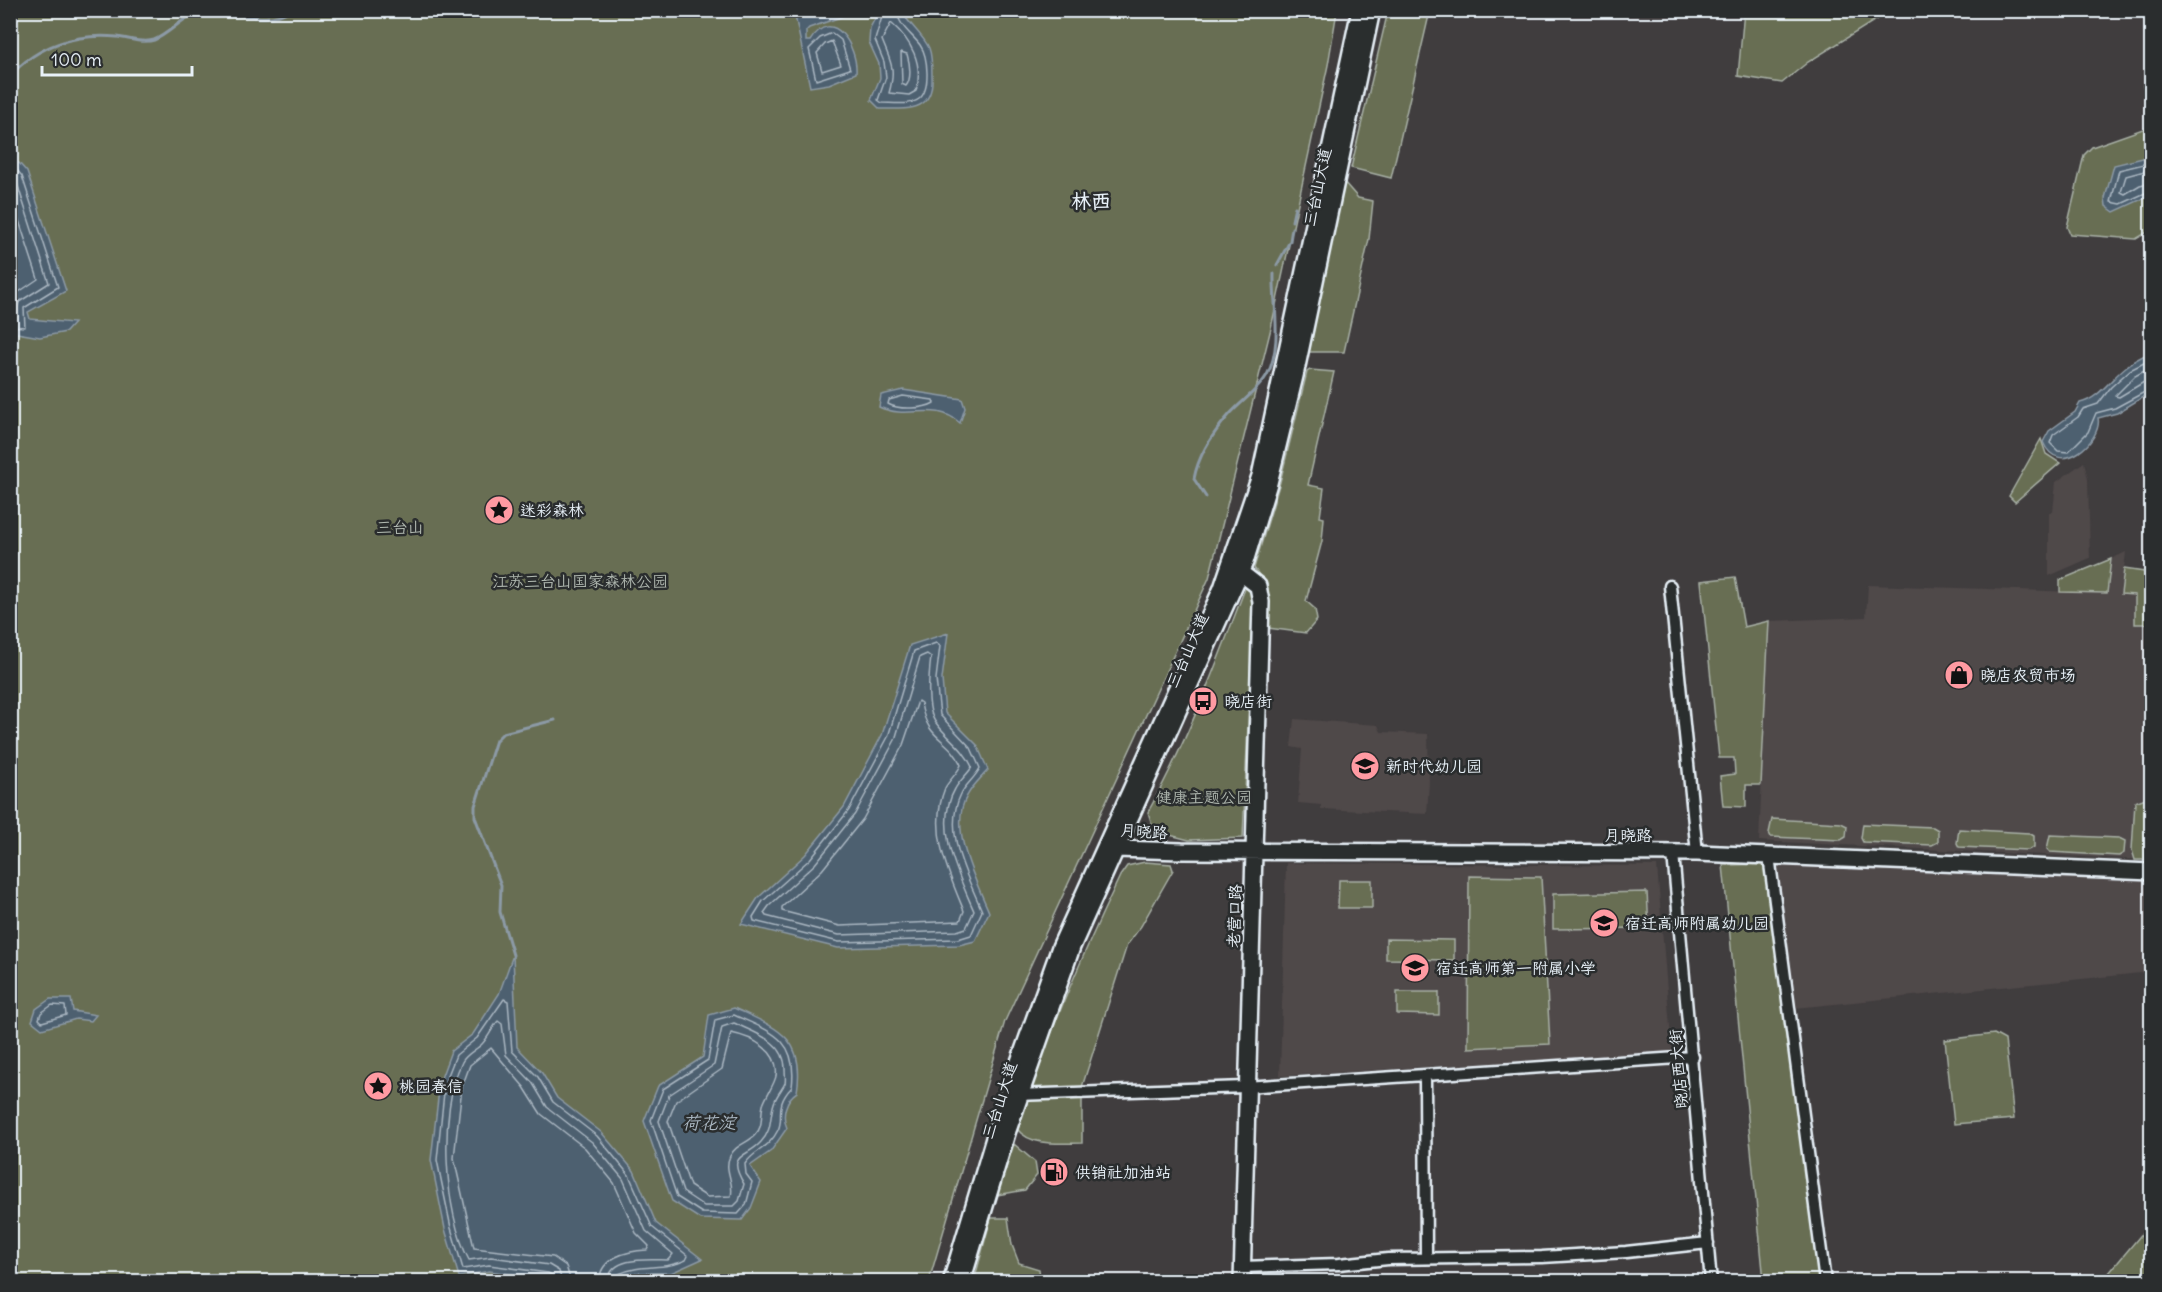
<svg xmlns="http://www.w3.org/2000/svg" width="2162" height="1292" viewBox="0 0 2162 1292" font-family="Delius,'LXGW WenKai TC',sans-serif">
	<rect width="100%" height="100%" fill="#403d3e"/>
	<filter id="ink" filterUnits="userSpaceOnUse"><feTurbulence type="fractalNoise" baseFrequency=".0167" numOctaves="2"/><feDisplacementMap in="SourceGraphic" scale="12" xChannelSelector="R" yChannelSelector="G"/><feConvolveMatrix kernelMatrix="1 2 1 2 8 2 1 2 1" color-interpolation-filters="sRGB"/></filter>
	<g filter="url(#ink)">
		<!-- built -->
		<path fill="#4f4849" d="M2084,462L2088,479L2090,558L2049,576V512H2053L2056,482Z
			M2126,552L2121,594H2135V624H2151V727L2145,860L1759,841L1769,621L1866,617L1868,585L2107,593L2111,559Z
			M1294,719L1378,725L1381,732L1428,734L1429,783L1427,814L1321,809V805L1298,803L1302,749L1291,747Z
			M1286,863L1657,866L1672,1052L1280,1076Z
			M1775,864L2151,882V972L1795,1008Z"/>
		<!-- green -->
		<path fill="#686e53" stroke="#a8b0a6" stroke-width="1.5" d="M10,11H1337L1328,65L1271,328L1209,578L1005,1021L929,1281H11Z
			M1388,11H1430L1391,178L1351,168Z
			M1744,11V10L1890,11L1808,62L1782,83L1738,76Z
			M2151,83V230L2136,239L2070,234L2067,227L2084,155L2092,147L2146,128L2150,118L2143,85Z
			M1344,182L1358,198L1373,201L1369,239L1344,352H1309Z
			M1310,370L1334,372L1308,485L1324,488L1320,517L1324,518L1322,541L1306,601L1315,609L1317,620L1306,633L1268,628V588L1254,568L1280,482L1307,372Z
			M2041,439L2046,454L2060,463L2015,502L2009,496Z
			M2111,559L2107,593L2060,592V580Z
			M2124,569L2151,573V624H2135V595L2121,594Z
			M1735,577L1744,627L1769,621L1761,785H1746V807L1723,806L1720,776L1735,774L1734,758H1719L1701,581Z
			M1250,584L1254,589L1243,838L1189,840L1154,831L1148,812C1188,740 1217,663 1246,586Z
			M2148,797L2145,860H2135L2132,850L2135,802Z
			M1772,819L1841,823L1847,826L1846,837L1841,840L1771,837L1769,833Z
			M1863,824L1933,827L1938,830V842L1932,845L1863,842L1861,838Z
			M1959,829L2029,833L2034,836V847L2028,850L1959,847L1957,843Z
			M2050,835L2119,838L2125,841L2124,853L2119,856L2050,852L2047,849Z
			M1145,862L1171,864L1173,870L1141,926L1127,945L1082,1087V1143C1061,1143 1031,1147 1017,1129V1124C1047,1039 1081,957 1120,876L1127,866Z
			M1767,864L1821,1281H1764L1723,865Z
			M1469,876L1541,877L1550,1044L1468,1048Z
			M1339,880H1372V908H1338Z
			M1647,892L1649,928L1553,929V894Z
			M1386,939L1454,940V960L1386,959Z
			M1397,992H1439V1015L1397,1014Z
			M1994,1034L2005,1040L2014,1119L1954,1124L1945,1040Z
			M1014,1144L1035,1162L1037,1175L1025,1190L997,1195Z
			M991,1218H1008L1012,1245L1019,1263L1039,1269L1040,1278L974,1281Z
			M2151,1218V1278L2146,1281H2111L2109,1273L2150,1224Z"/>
		<!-- water -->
		<path fill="#4e6070" stroke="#8c9aa6" stroke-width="1.5" d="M794,11H848L847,15L809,28L806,31V41H810C833,4 858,48 856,73L829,84L810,87Z
			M879,11H901C909,24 923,35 929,48C932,56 932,67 932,76C934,113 907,109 880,109L871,100L880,78L879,64L869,42L870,28Z
			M2151,156V195L2114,212L2106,206L2105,198L2114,165Z
			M12,162L19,163L27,172L66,291L28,312L30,319L74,323L66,332L40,337L11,332Z
			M2151,352V392L2117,413L2098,418C2103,440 2059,480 2043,442L2049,431L2075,412L2080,403C2099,399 2111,378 2127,366C2134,360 2143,356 2151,352Z
			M903,390L962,399L965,408L960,423C934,400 909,421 879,407L881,395Z
			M948,633L942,679L945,713L977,745L988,770C981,778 972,786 967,796C948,827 976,881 989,912L975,941L959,945L838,948L741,924L758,898L805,855L844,807L882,735L910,645Z
			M513,955L517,1047L542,1073L557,1098L601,1132L634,1171L656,1223L702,1259L671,1273H637L615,1281L539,1278L489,1271L459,1277L445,1229L431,1160L440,1081L451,1051L473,1034L499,994Z
			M50,999H71L73,1011L96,1015L91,1021L76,1019L42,1029L32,1021L36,1009Z
			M734,1008C777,1028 806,1037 797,1092C786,1099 781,1115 787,1128L771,1151L750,1166L761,1182L751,1208L742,1220L700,1219L672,1201L644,1121L658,1086L703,1057L709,1015Z"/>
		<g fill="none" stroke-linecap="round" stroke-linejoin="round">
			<!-- shore -->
			<path stroke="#aab7c2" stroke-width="1.5" d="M884,10L875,40L884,62L886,77L878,100L882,103C892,103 910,106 919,99C931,90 928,56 920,45C912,34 898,26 897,10
				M891,23C911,40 924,64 916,91L909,95L889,93C896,68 891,63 882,40Z
				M832,33L841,40L850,69L816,80L809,49L820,38Z
				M832,41L841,65L822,71L817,53L825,44Z
				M901,52L907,54C910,64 912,79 906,86L902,84Z
				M2152,162L2119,170L2111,202L2121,204L2152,190
				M10,168L16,169L22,176L58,287L24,308L25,327L10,326
				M2152,169L2126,176L2121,192L2125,194L2140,185L2152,182
				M10,175L16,180L49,283L19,302L14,317L10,319
				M10,193L38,279L10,298
				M2152,359L2130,370L2111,387L2098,404L2083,409L2078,417L2053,435L2050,443L2058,451L2068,452L2088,432L2096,413L2115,408L2152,388
				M2152,367L2135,376L2115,396L2119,397L2144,382L2152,381
				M903,396L933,400L934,403C924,409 898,410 888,404L889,400Z
				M936,643L940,646L936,679L940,715L971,748L980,768C975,778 965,785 961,794C942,832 968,877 982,911L971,935L958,939L839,942L754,921L753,917L763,901L810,859L849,810L888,737L914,651Z
				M927,654L931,657C929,673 925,709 936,723C948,739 964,748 972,767C967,775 959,781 955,789C933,827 959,876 974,911L966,928L957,931L839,935L766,916L764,913L769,906L815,864L855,814L895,740L920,657Z
				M918,701L921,703C927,742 949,737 961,765C957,774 949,780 945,788C928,830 948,872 964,911L960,921L840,926L782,911V907L822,870L863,819L903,745Z
				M52,1005L65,1006L66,1015L42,1022L39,1019L41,1013Z
				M734,1015C772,1032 798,1039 792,1087C773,1107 785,1116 778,1130C769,1149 754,1150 745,1164L746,1174L752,1182L746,1205L738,1214L702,1213L677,1197L651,1120L663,1089L708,1060L715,1020Z
				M734,1023C755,1033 785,1041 785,1069C785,1073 786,1080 785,1083C782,1090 777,1094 774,1103C769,1118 773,1129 761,1142C747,1158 725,1153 744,1184L739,1201L734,1206H704L683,1192L659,1121L669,1095L714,1065L722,1027Z
				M731,1033C752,1037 780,1051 776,1076C775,1083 766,1096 763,1105C760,1117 764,1126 755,1135C747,1144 736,1144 730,1156C723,1170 735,1182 731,1196L707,1197L690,1186L668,1121L676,1101L722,1069Z
				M554,1282L553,1276L548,1273L489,1265L463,1269L451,1228L437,1160L445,1083L456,1055L477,1038L504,999L508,1001L512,1051L538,1077L553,1102L597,1136L629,1175L652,1227L688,1256L686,1260C663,1271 642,1263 619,1274L616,1282
				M562,1282L559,1271L549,1265L491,1257L469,1260C444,1214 438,1110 462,1062C466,1054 476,1050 482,1044C489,1037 492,1028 498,1021L502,1024L506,1055L532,1082L547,1107L592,1142L623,1179L646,1231L673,1254L668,1260C650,1260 610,1255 608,1282
				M571,1282L566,1266L553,1257L474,1248L454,1158L462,1087L470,1065L491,1048L524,1087L541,1114L585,1148L614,1183L636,1233L649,1246L647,1250C627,1251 600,1257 599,1282"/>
			<!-- stream -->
			<path stroke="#8c9aa6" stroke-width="3" d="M10,76C38,45 76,33 117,37C128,38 143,44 154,40C173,32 183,14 205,12C233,9 266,27 290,10
				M1292,221L1295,207
				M1277,265L1290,241L1292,228
				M1206,497L1194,479C1198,456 1214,432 1229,415C1241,401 1258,391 1267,375C1283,346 1273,305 1274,274
				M513,955L500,912L501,885L475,817V806L496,740L503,733L555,720"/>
			<!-- street casing -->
			<g stroke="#e8f1f8" stroke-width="15">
				<path id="street" d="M1670,586L1697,853
					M1673,853L1711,1282
					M1769,856L1825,1282
					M1425,1077L1426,1258
					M1016,1095L1245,1087L1693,1057
					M1242,1267L1339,1264L1388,1259L1542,1257L1626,1252L1708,1243"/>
			</g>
			<!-- secondary casing -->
			<g stroke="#e8f1f8" stroke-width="20">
				<path id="secondary" d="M1233,570L1240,572L1258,586L1261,602L1242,1282
					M1109,845L1116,849L1182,851L1697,853L2152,872
					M951,1282L1006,1098L1060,947L1222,588L1260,476L1360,10
					M962,1282L1007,1133L1072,947L1245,562L1269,483L1295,376L1372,10"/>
			</g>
			<!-- street -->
			<use href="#street" stroke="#2a2d2e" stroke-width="10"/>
			<!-- secondary -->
			<use href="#secondary" stroke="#2a2d2e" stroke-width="15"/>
		</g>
	</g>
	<!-- icons -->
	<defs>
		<g id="sight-disc" transform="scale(1.5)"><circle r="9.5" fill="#ff9aa2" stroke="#2a2d2e"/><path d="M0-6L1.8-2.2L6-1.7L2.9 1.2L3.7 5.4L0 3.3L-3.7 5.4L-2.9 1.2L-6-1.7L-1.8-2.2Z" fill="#111"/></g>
		<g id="shop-disc" transform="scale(1.5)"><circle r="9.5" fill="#ff9aa2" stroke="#2a2d2e"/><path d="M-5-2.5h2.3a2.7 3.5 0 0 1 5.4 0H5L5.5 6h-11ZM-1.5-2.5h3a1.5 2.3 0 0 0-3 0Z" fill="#111"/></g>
		<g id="bus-disc" transform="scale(1.5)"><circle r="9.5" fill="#ff9aa2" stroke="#2a2d2e"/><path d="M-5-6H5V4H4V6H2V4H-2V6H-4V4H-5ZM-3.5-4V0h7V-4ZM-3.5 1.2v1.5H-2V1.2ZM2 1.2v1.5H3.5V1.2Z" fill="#111"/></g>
		<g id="school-disc" transform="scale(1.5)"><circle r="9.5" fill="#ff9aa2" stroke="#2a2d2e"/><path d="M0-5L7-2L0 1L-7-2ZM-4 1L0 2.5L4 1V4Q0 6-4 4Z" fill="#111"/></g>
		<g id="fuel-disc" transform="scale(1.5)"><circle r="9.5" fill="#ff9aa2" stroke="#2a2d2e"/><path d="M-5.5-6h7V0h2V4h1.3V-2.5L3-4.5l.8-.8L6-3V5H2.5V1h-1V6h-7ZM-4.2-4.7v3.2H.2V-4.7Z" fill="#111"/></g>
	</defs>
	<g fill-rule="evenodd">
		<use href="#sight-disc" x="499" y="510"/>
		<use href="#shop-disc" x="1959" y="675"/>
		<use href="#bus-disc" x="1203" y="701"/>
		<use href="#school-disc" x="1365" y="766"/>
		<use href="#school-disc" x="1604" y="923"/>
		<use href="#school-disc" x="1415" y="968"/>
		<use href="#sight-disc" x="378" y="1086"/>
		<use href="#fuel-disc" x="1054" y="1172"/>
	</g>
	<g text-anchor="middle" stroke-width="5" stroke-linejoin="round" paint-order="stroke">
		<!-- street labels -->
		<g font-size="16" fill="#e8f1f8" stroke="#2a2d2e">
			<text transform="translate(1317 187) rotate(-78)" y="6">三台山大道</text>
			<text transform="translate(1187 650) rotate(-66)" y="6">三台山大道</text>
			<text transform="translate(1144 831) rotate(4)" y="6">月晓路</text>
			<text x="1628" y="841">月晓路</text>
			<text transform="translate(1234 916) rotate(-88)" y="6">老营口路</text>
			<text transform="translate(1678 1069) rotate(-95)" y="6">晓店西大街</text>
			<text transform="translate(999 1100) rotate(-72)" y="6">三台山大道</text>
		</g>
		<!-- poi labels -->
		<g font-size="16" fill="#e8f1f8" stroke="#2a2d2e" text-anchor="start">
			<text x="520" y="516">迷彩森林</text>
			<text x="1980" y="681">晓店农贸市场</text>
			<text x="1224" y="707">晓店街</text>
			<text x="1386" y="772">新时代幼儿园</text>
			<text x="1625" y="929">宿迁高师附属幼儿园</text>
			<text x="1436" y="974">宿迁高师第一附属小学</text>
			<text x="399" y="1092">桃园春信</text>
			<text x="1075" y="1178">供销社加油站</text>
		</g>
		<!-- park labels -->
		<g font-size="16" fill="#aeb6ae" stroke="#2a2d2e">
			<text x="400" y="533">三台山</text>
			<text x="580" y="587">江苏三台山国家森林公园</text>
			<text x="1204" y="803">健康主题公园</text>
		</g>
		<!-- water labels -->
		<g font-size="18" font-style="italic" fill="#aab7c2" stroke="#2a2d2e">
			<text x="709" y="1129">荷花淀</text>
		</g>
		<!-- quarter labels -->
		<g font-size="20" font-weight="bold" fill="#e8f1f8" stroke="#2a2d2e">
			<text x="1091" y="208">林西</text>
		</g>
	</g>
	<!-- margin -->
	<rect width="2162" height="1292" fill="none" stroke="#2a2d2e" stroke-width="36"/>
	<rect x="18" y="18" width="2126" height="1256" fill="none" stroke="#e8f1f8" stroke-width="2" filter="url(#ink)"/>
	<!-- scale -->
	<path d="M42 66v9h150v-9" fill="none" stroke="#e8f1f8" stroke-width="3"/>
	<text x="51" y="66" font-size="18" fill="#e8f1f8" stroke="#2a2d2e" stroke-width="4.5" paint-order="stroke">100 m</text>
</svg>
